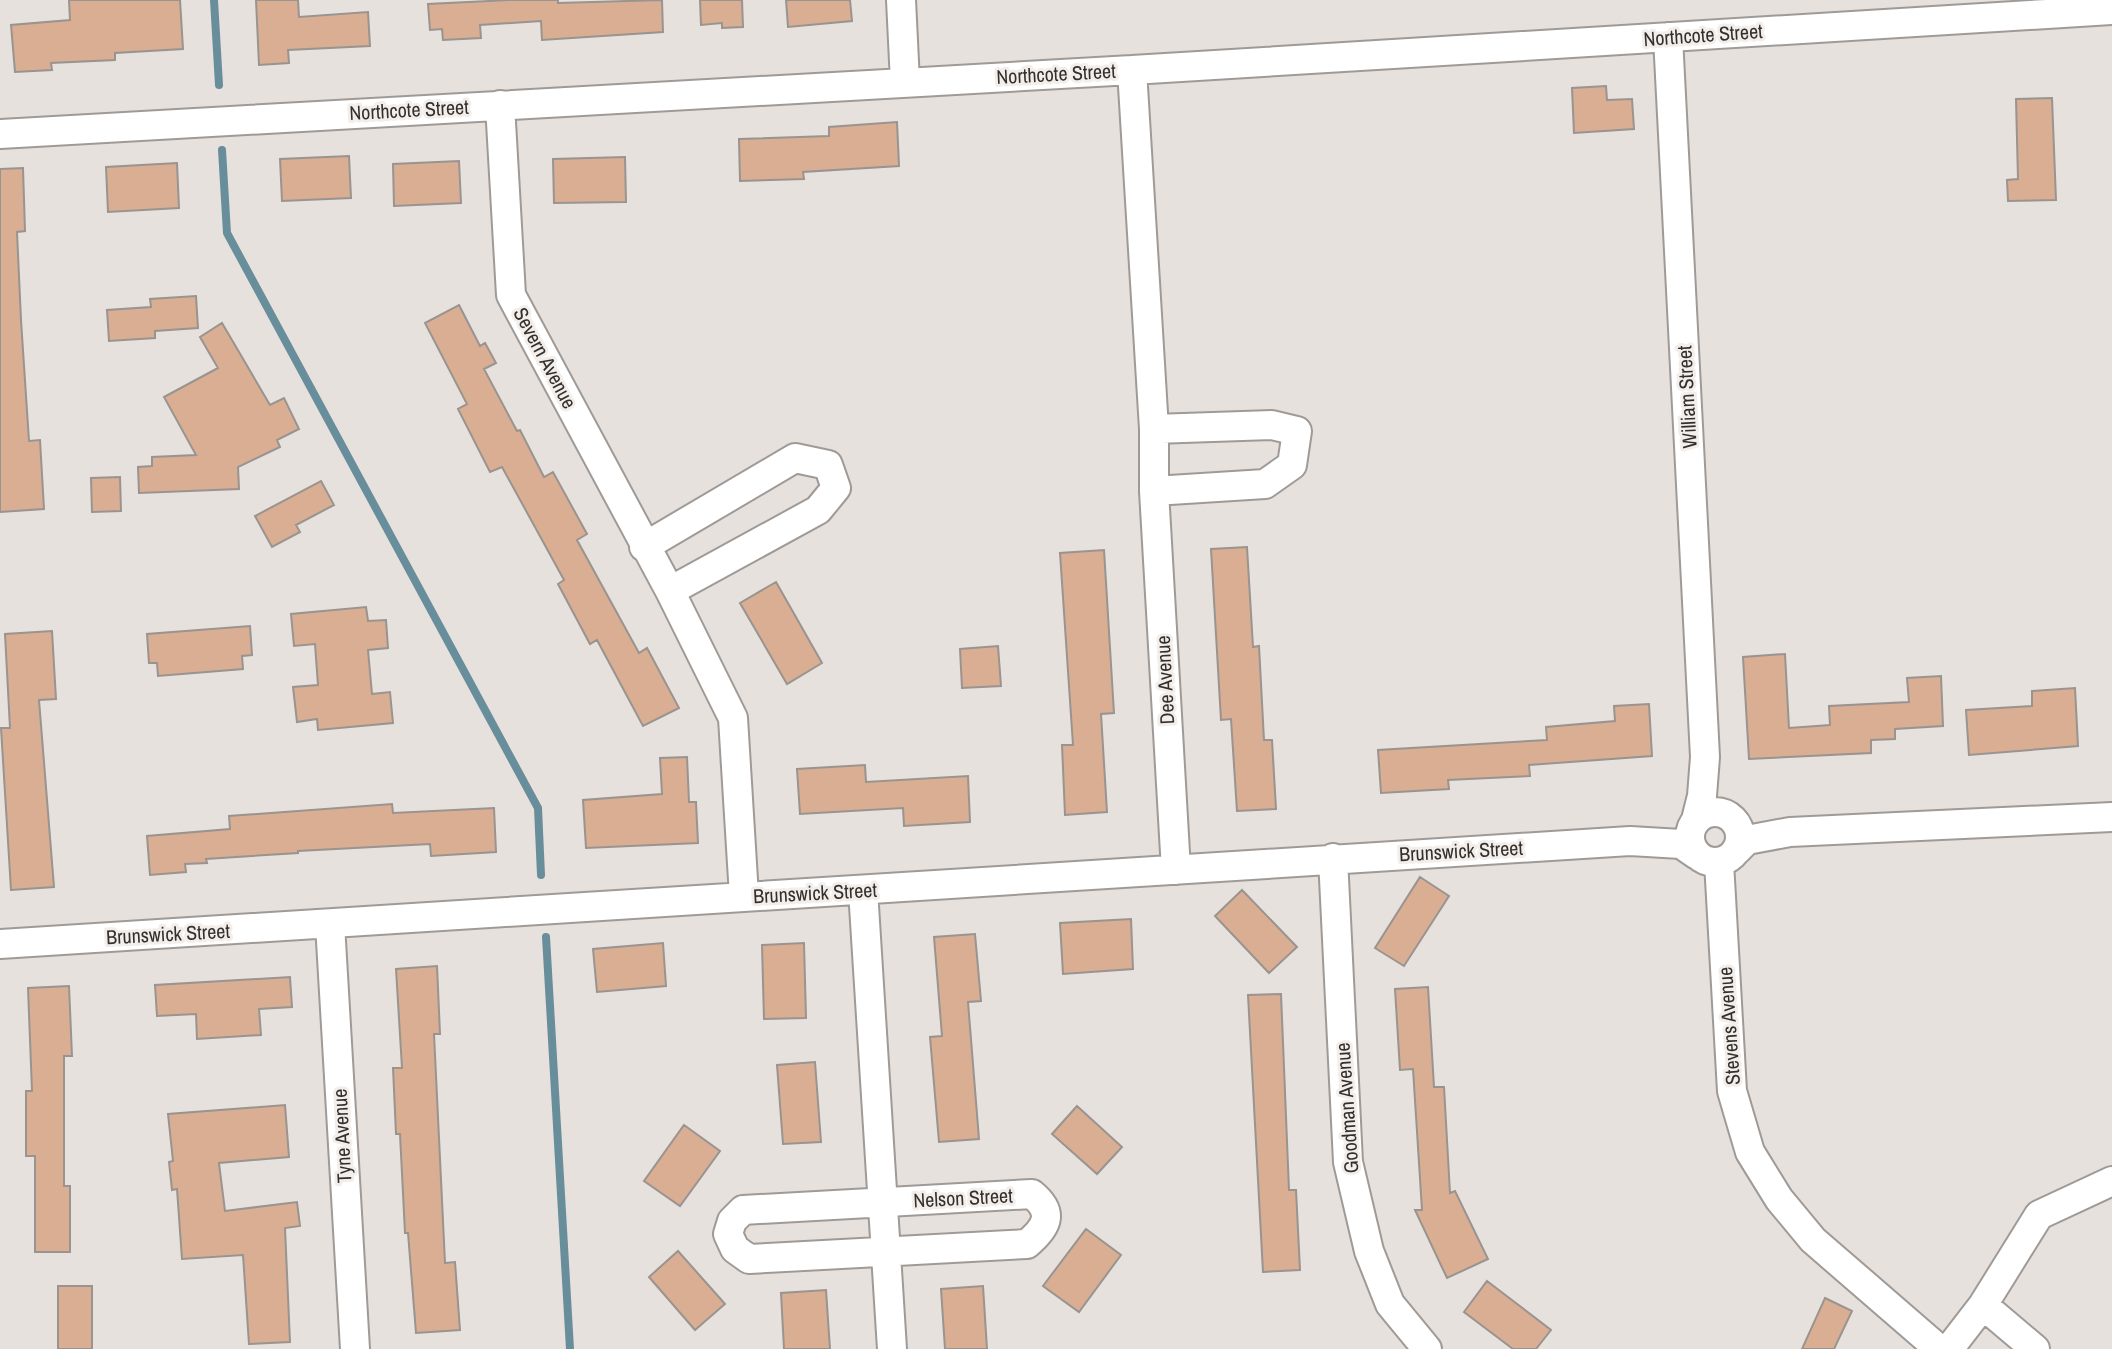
<svg xmlns="http://www.w3.org/2000/svg" width="2112" height="1349" viewBox="0 0 2112 1349" font-family="'Archivo Narrow',sans-serif">
	<rect width="100%" height="100%" fill="#e7e1dd"/>
	<g fill="none" stroke-linecap="round" stroke-linejoin="round">
		<!-- stream -->
		<path stroke="#698e9b" stroke-width="8" d="M214,0L219,85
			M222,150L227,233L538,808L541,875
			M546,937L570,1349"/>
	</g>
	<!-- building -->
	<path fill="#daae93" stroke="#999490" stroke-width="2" d="M69,0H180L183,49L115,53V60L51,63L52,70L15,72L11,25L70,20Z
		M256,0H298L299,17L368,12L370,46L288,50L289,63L259,65Z
		M509,0H558V3L662,0L663,32L542,40L541,21L480,25L481,38L443,40L442,29L430,30L428,4Z
		M700,0H742L743,27L722,28V23L701,25Z
		M786,0H850L852,21L788,27Z
		M1606,86L1607,100L1632,99L1634,129L1574,133L1572,88Z
		M2052,98L2056,200L2008,201L2007,180L2018,179L2016,99Z
		M897,122L899,166L803,172L804,179L740,181L739,139L829,136V127Z
		M349,156L351,198L282,201L280,159Z
		M625,157L626,202L554,203L553,159Z
		M459,161L461,203L394,206L393,164Z
		M177,163L179,208L108,212L106,167Z
		M23,168L25,231L17,232L21,320L29,441L40,440L44,509L0,512V169Z
		M196,296L198,328L155,331V338L109,341L107,310L151,307L150,299Z
		M459,305L480,346L485,343L496,363L484,369L517,431L520,430L544,477L553,472L587,534L577,540L639,653L647,648L679,708L643,726L597,640L590,644L558,584L564,580L502,467L490,472L458,409L467,404L425,323Z
		M222,323L270,405L284,398L299,429L277,440L280,447L238,467L239,489L139,493L138,467L152,466V457L196,455L164,397L218,368L200,337Z
		M120,477L121,511L92,512L91,478Z
		M321,481L334,505L296,525L300,532L272,547L255,516Z
		M1247,547L1253,647L1259,646L1264,740H1272L1276,809L1237,811L1231,719L1221,720L1211,549Z
		M1104,550L1114,713L1101,714L1107,812L1065,815L1062,745H1073L1060,553Z
		M776,582L822,663L787,684L740,603Z
		M366,607L368,621L386,620L388,648L368,650L372,694L390,692L393,723L318,730L317,719L297,722L293,687L318,685L315,644L294,646L291,614Z
		M250,626L252,655L242,656L243,669L158,676L157,663H149L147,634Z
		M52,631L56,699L39,700L54,887L11,890L1,728H10L5,634Z
		M998,646L1001,686L962,688L960,649Z
		M1785,654L1789,728L1830,725L1829,706L1909,702L1907,678L1941,676L1943,726L1895,729V739L1871,740V753L1749,759L1743,657Z
		M2075,688L2078,746L1969,755L1966,710L2032,706V691Z
		M1649,704L1652,756L1529,765L1530,776L1448,780L1449,789L1381,793L1378,750L1547,740L1546,727L1615,721L1614,706Z
		M687,757L689,802H696L698,843L586,848L583,800L662,794L660,758Z
		M865,765L866,782L968,776L970,822L904,826L903,808L800,814L797,769Z
		M392,804L393,813L494,808L496,852L431,856L430,844L298,851V853L206,859L207,863L185,864L186,872L150,875L147,836L230,829L229,816Z
		M1420,877L1449,896L1404,966L1375,948Z
		M1242,890L1297,947L1269,973L1215,916Z
		M1131,919L1133,969L1063,974L1060,923Z
		M975,934L981,1001L968,1002L979,1139L939,1142L930,1037L942,1036L934,937Z
		M663,943L666,986L597,992L593,949Z
		M804,943L806,1018L764,1019L762,945Z
		M437,966L440,1034H434L445,1263L455,1262L460,1330L416,1333L408,1233H405L400,1134H396L393,1068H402L396,969Z
		M290,977L292,1007L259,1009L261,1035L197,1039L196,1014L157,1016L155,985Z
		M69,986L72,1056H64V1186H70V1252H35V1156H26V1091H32L28,988Z
		M1428,987L1434,1087H1444L1450,1193L1455,1191L1488,1259L1447,1278L1415,1210H1422L1413,1069L1400,1070L1395,989Z
		M1281,994L1289,1190H1296L1300,1270L1263,1272L1248,995Z
		M815,1062L821,1142L783,1144L777,1065Z
		M285,1105L289,1157L219,1163L225,1211L297,1202L300,1226L285,1228L290,1342L249,1344L243,1255L182,1259L177,1189L172,1190L169,1162L173,1161L168,1114Z
		M1077,1106L1122,1147L1097,1174L1052,1134Z
		M684,1125L720,1151L680,1206L644,1181Z
		M1086,1229L1121,1255L1079,1312L1043,1286Z
		M678,1251L725,1304L695,1330L649,1277Z
		M1487,1281L1551,1330L1536,1349H1513L1464,1312Z
		M58,1286H92V1349H58Z
		M983,1286L987,1349H945L941,1289Z
		M826,1290L830,1349H784L781,1293Z
		M1825,1298L1852,1311L1834,1349H1802Z"/>
	<g fill="none" stroke-linecap="round" stroke-linejoin="round">
		<!-- minor casing -->
		<g stroke="#a09a97" stroke-width="32">
			<path id="minor" d="M901,0L905,82
				M1668,37L1705,757L1702,796L1696,820
				M1132,70L1154,429V491L1176,870
				M500,105L511,295L670,591L733,718L744,896
				M0,134L1132,70L2112,10
				M1154,429L1272,425L1297,431L1292,465L1265,484L1154,491
				M644,547L795,458L828,465L836,488L818,510L670,591
				M1690 837a25 25 0 1 1 50 0a25 25 0 1 1-50 0Z
				M1736,851L1747,840L1790,832L2112,817
				M1333,858L1348,1162L1369,1251L1390,1304L1427,1349
				M1719,862L1732,1091L1750,1152L1779,1199L1813,1240L1939,1349
				M863,890L892,1349
				M330,924L355,1349
				M0,944L1630,841L1681,844L1697,855
				M1032,1194C1055,1213 1047,1227 1027,1244L749,1259L735,1249L728,1234L732,1221L743,1210Z
				M1983,1305L2035,1349
				M1949,1349L1983,1305L2039,1215L2112,1181"/>
		</g>
		<!-- minor -->
		<use href="#minor" stroke="#fff" stroke-width="28"/>
	</g>
	<g text-anchor="middle" stroke-width="6" stroke-linejoin="round" paint-order="stroke">
		<!-- street labels -->
		<g font-size="20" fill="#32302e" stroke="#f4eeea">
			<text transform="translate(1703 35) rotate(-4)" y="7">Northcote Street</text>
			<text transform="translate(1056 74) rotate(-3)" y="7">Northcote Street</text>
			<text transform="translate(409 110) rotate(-3)" y="7">Northcote Street</text>
			<text transform="translate(545 358) rotate(62)" y="7">Severn Avenue</text>
			<text transform="translate(1687 397) rotate(-93)" y="7">William Street</text>
			<text transform="translate(1165 680) rotate(-93)" y="7">Dee Avenue</text>
			<text transform="translate(1461 851) rotate(-3)" y="7">Brunswick Street</text>
			<text transform="translate(815 893) rotate(-3)" y="7">Brunswick Street</text>
			<text transform="translate(168 934) rotate(-3)" y="7">Brunswick Street</text>
			<text transform="translate(1729 1026) rotate(-94)" y="7">Stevens Avenue</text>
			<text transform="translate(1347 1108) rotate(-94)" y="7">Goodman Avenue</text>
			<text transform="translate(342 1136) rotate(-93)" y="7">Tyne Avenue</text>
			<text transform="translate(963 1198) rotate(-3)" y="7">Nelson Street</text>
		</g>
	</g>
</svg>
